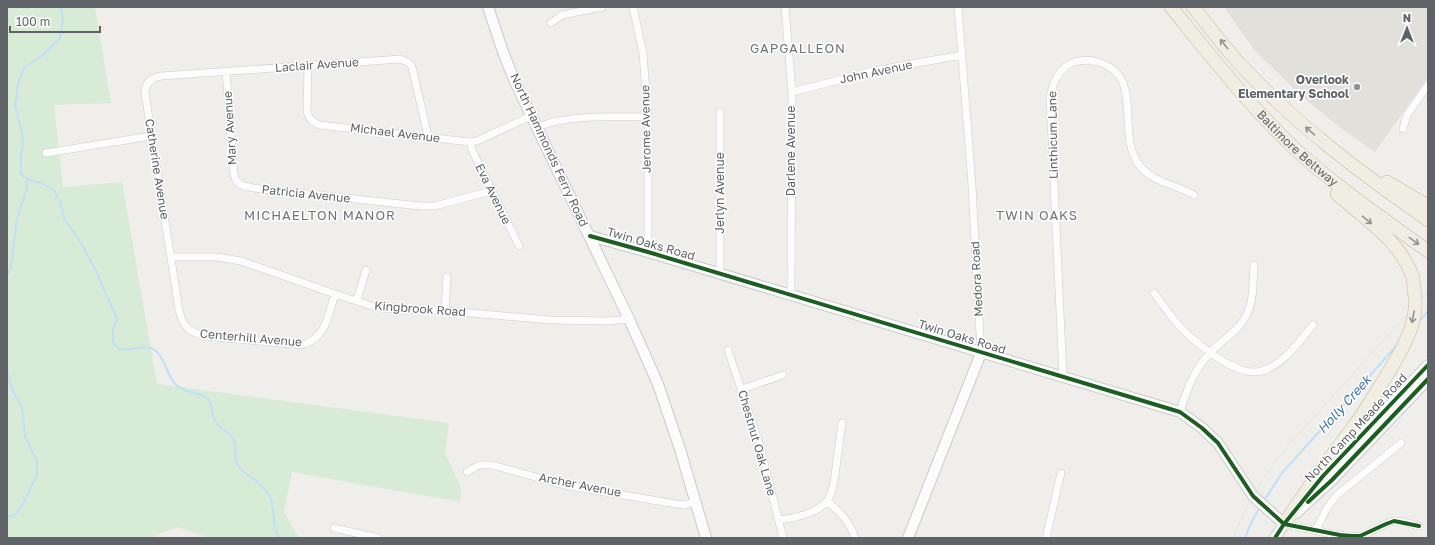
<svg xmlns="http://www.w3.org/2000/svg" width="1435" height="545" viewBox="0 0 1435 545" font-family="'Golos Text',sans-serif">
	<rect width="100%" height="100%" fill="#efeeea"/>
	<!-- education -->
	<path fill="#e2e0da" d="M1224,7H1428V77L1375,152L1339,127L1303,97L1255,51Z"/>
	<!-- green -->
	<path fill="#d8ebd6" d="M7,7H95L111,103L54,105L63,187L122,182L157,384L449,423L445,453L461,487L460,502L292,472L284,512L299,538H210L177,527L150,538H7Z"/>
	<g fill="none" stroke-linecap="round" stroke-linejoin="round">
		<!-- stream -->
		<path stroke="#bfe0f9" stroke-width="2" d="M61,7L63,20L60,38L43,55L24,68L18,84L15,107L22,132L23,145L21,153V174L27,179L44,184L54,190L61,204L64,218L81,243L96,271L117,319L113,329V342L119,349C123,349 127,350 131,349C139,348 147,345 155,350C166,359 166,374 175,384C184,394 200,391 208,399C213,404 211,413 214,419C217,427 226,430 231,436C239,444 232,456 238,465C247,479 265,482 271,500C274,508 273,518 275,527C275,531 278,534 279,538
			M7,275L11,268L17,218L27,188V180
			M1418,322L1428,312
			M7,371L13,392L22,407L25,436L37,461V475L23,504L16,514L7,517
			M1265,499L1282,473L1398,344
			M1245,538L1251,523L1259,509"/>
		<!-- street casing -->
		<g stroke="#cbcccc" stroke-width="8">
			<path id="street" d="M633,7L643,53L648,117V252
				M785,7L792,92L791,296
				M958,7L972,185L981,353
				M551,23L562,15L602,7
				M308,65L307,111C309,119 312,122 320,125L470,142L477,141L531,116
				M226,72L234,174C236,185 243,186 253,188L420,206H435L491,191
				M792,92L873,71L962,55
				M537,127C571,114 611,117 648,117
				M1403,129L1407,115L1428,85
				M470,142L472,150L519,246
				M46,153L151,136
				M171,257H216L241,261L335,294L378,308L448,311L550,320L609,321L629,319
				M720,274V112
				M1154,293C1162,304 1171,316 1180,327C1195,342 1232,373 1255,372C1259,372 1265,370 1269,368C1287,360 1300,340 1313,325
				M335,294C328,316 326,338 302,345L205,336C189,332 183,327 179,310L145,93C145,83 151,78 161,76L400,59L409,63L412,67L428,136
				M357,300L366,270
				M445,311L447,277
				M728,350L760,446L783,538
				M1063,377L1050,96C1053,84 1057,72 1068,65C1076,60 1089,59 1098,62C1146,76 1115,132 1139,165C1153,183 1175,184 1194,195
				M742,389L783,375
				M1180,412C1186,392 1194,369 1210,353C1221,340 1238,332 1246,316C1254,302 1253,281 1254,265
				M467,472L479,465H492L564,485L676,504L685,505L696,501
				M827,501C840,512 850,522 855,538
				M779,520C794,518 819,513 828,500C831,494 833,488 834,482L842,423
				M1284,524C1301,527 1345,539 1360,536C1372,533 1382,523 1395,521C1402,521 1412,524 1419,526
				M334,528L378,538
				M1316,530L1327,508L1337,495L1401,443
				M1046,538L1061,473"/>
		</g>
		<!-- secondary casing -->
		<g stroke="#cacacb" stroke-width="12">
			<path id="secondary" d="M488,7L503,52L515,82L629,319L658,384L680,449L706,538
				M590,236L648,252L1180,412L1202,428L1218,443L1253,496L1284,524
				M1322,477L1428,365
				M1296,513L1332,480L1428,379
				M908,538L981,353
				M1275,538L1288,518"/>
		</g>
		<!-- highway casing -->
		<g stroke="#c8b996" stroke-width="14">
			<g id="highway">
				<path id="s1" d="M1171,7C1210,55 1248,104 1293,147C1335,186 1382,218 1428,251"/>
				<path d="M1193,7C1209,26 1223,46 1239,63C1295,124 1361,173 1428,220"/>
				<path d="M1387,182L1428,206"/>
				<path d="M1337,194C1365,219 1401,241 1413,278"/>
				<path d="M1284,524L1320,471L1355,425L1371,401"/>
			</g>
		</g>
		<!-- street -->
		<use href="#street" stroke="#fdfcfc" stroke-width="7"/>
		<!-- secondary -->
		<use href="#secondary" stroke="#fdfcfc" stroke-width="10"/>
		<!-- highway -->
		<use href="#highway" stroke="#f0ede3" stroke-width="13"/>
		<!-- tram -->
		<path stroke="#e4e4e4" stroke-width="1" d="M1233,538C1245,505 1265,475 1286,448L1428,291"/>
		<!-- highway-bridge casing -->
		<g stroke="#c8b996" stroke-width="14" stroke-linecap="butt">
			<path id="highway-bridge" d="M1371,401C1386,375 1413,339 1415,309C1416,299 1414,289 1413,278"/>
		</g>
		<!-- highway-bridge -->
		<use href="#highway-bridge" stroke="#f0ede3" stroke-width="13"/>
		<!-- cycleway casing -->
		<g stroke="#fff" stroke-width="6">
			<path id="cycleway" d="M590,236L648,252L1180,412L1202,428L1218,443L1253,496L1284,524L1340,535L1352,536H1360L1386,524L1394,521L1419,526
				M1308,502L1332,480L1428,379
				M1275,538L1284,524L1323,476L1428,365"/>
		</g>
		<!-- cycleway -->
		<use href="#cycleway" stroke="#1b5e20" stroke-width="4"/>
	</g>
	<!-- one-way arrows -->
	<defs><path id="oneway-shaft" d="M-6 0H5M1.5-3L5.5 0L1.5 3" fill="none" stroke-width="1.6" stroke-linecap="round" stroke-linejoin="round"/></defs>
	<g stroke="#929393">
		<use href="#oneway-shaft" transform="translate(1224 44) rotate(-129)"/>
		<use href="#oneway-shaft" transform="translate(1310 131) rotate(-139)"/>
		<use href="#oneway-shaft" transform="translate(1367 220) rotate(40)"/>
		<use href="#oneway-shaft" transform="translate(1414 241) rotate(36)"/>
		<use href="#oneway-shaft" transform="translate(1413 317) rotate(101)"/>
	</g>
	<!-- markers -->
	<circle fill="#919496" stroke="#fff" stroke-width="1.5" cx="1357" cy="87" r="4"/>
	<g text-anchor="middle" stroke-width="3" stroke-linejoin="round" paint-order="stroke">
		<!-- street labels -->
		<g font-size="12" fill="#5f6368" stroke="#fff">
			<text transform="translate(317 65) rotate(-4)" y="4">Laclair Avenue</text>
			<text transform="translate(876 72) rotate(-12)" y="4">John Avenue</text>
			<text transform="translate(230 128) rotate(-94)" y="4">Mary Avenue</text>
			<text transform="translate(646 129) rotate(-91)" y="4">Jerome Avenue</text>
			<text transform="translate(395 133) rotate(7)" y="4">Michael Avenue</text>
			<text transform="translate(1053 135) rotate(-91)" y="4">Linthicum Lane</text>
			<text dy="4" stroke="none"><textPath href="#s1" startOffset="190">Baltimore Beltway</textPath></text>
			<text transform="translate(549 150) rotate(65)" y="4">North Hammonds Ferry Road</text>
			<text transform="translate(791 151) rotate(-90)" y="4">Darlene Avenue</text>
			<text transform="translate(157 169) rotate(81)" y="4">Catherine Avenue</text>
			<text transform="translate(720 193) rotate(-90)" y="4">Jerlyn Avenue</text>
			<text transform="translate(306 194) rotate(6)" y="4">Patricia Avenue</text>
			<text transform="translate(493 194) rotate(64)" y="4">Eva Avenue</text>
			<text transform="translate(651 244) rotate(16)" y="4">Twin Oaks Road</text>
			<text transform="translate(977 279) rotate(-93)" y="4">Medora Road</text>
			<text transform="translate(420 309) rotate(4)" y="4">Kingbrook Road</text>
			<text transform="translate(962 337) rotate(17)" y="4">Twin Oaks Road</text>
			<text transform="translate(251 338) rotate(5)" y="4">Centerhill Avenue</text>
			<text transform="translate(1356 428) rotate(-47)" y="4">North Camp Meade Road</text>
			<text transform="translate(757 443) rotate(74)" y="4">Chestnut Oak Lane</text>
			<text transform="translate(580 485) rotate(11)" y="4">Archer Avenue</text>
		</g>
		<!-- poi labels -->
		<g font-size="12" font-weight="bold" fill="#5f6368" stroke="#fff" text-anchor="end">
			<text x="1349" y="84">Overlook<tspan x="1349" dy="14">Elementary School</tspan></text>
		</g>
		<!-- neighbourhood labels -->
		<g font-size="13" letter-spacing="1" fill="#70757a" stroke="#fff">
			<text x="798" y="53">GAPGALLEON</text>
			<text x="320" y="220">MICHAELTON MANOR</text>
			<text x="1037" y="220">TWIN OAKS</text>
		</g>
		<!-- water labels -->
		<g font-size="13" font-style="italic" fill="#4174aa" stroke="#fff">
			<text transform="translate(1344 404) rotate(-48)" y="5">Holly Creek</text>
		</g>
	</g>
	<!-- border -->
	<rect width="1435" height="545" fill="none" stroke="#5f6368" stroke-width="16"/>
	<!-- north arrow -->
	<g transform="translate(1407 28)" stroke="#ffffff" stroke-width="3" paint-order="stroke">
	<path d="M0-3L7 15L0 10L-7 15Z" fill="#5f6368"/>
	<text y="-6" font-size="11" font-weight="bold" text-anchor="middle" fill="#5f6368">N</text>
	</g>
	<!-- scale -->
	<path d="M10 26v6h90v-6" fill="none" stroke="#5f6368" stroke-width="2"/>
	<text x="16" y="26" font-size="12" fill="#5f6368" stroke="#ffffff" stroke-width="3" paint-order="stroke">100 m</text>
</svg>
